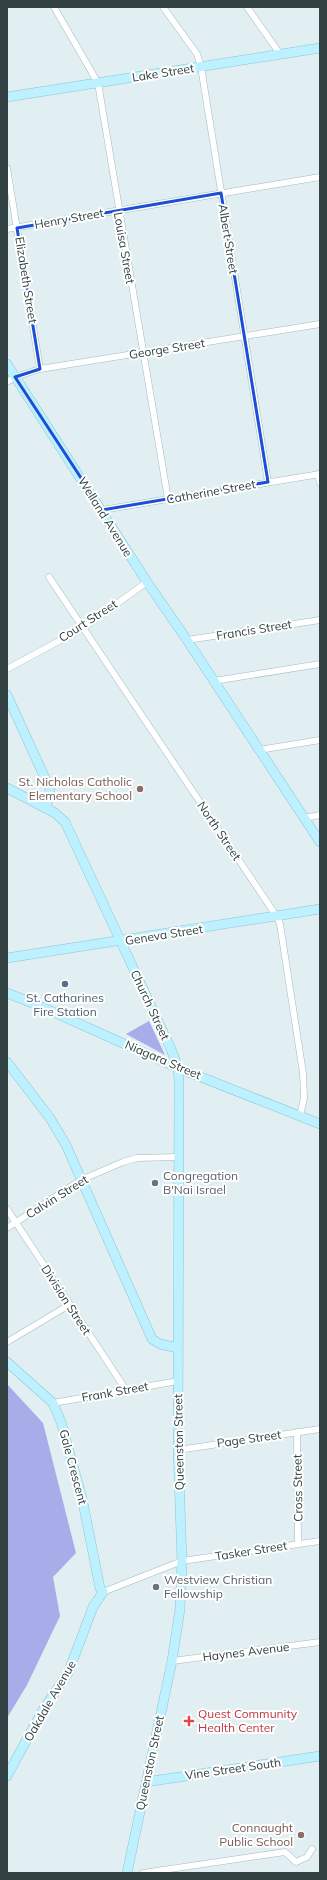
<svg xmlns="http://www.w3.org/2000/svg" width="327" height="1880" viewBox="0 0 327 1880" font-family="Mulish,sans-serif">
	<rect width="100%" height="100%" fill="#e1eff2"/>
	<!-- green -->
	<path fill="#a7ade9" d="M149,1021L165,1055L126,1034Z
		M7,1384L43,1423L76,1553L53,1577L60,1616L27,1685L7,1718Z"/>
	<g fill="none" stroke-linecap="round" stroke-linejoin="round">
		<!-- street casing -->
		<g stroke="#a4babd" stroke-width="7">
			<path id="street" d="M54,7L98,83L168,499
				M163,7L197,54L201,67L268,482
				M247,7L280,54
				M7,168L40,369
				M7,229L320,177
				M7,382L15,377L40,369L320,324
				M318,474L320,483
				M102,510L320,474
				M49,577L277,917L280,924L303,1073L304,1098L300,1116
				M187,640L320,620
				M7,669L83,628L147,582
				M214,681L320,664
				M259,750L320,740
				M304,818L320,815
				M7,1209L126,1390
				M7,1228L81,1180L123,1162L137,1158L179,1157
				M7,1342L69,1305
				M53,1403L178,1381
				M297,1432L298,1544
				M178,1450L320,1429
				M103,1592L182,1561L320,1541
				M172,1661L320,1642
				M143,1873L285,1852L296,1862L307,1857L312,1849"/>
		</g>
		<!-- secondary casing -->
		<g stroke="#8cc4d1" stroke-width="10">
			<path id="secondary" d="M7,97L320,48
				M7,364L147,582L187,640L320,842
				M7,695L50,789L49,799L45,808
				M7,788L55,813L65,822L171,1049L178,1068L179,1082L178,1450L182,1561L180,1609L172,1661L127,1873
				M7,958L320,909
				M7,993L42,1007L178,1068L320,1124
				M7,1062L50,1118L66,1145L152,1339L160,1344L178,1348
				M7,1362L53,1403L61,1422L82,1498L100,1588L103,1592L93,1607L68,1673L44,1708L7,1776
				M146,1782L320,1756"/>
		</g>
		<!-- street -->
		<use href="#street" stroke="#fff" stroke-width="6"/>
		<!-- secondary -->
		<use href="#secondary" stroke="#bef1ff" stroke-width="9"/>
	</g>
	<!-- marked area -->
	<path fill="none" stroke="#1d4ed8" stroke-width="3" stroke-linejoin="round" d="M221,193L268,482L102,510L15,377L40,369L17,228Z"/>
	<!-- markers -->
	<g fill="#8d6e63" stroke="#fff" stroke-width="1.5">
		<circle cx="140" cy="789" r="4"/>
		<circle cx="301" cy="1835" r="4"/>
	</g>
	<circle fill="#5c6f8a" stroke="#fff" stroke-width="1.5" cx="65" cy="984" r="4"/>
	<g fill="#6b7280" stroke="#fff" stroke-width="1.5">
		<circle cx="155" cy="1183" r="4"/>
		<circle cx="156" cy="1587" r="4"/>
	</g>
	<path fill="#e0444e" stroke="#fff" stroke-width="1.5" d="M187 1715h4v4h4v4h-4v4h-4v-4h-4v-4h4z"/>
	<g text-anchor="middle" stroke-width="4" stroke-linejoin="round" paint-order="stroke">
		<!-- street labels -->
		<g font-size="12" fill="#324243" stroke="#fff">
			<text transform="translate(163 73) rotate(-9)" y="4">Lake Street</text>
			<text transform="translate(69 219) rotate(-10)" y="4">Henry Street</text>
			<text transform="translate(228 239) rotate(81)" y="4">Albert Street</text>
			<text transform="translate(124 248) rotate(80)" y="4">Louisa Street</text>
			<text transform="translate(26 280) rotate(81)" y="4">Elizabeth Street</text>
			<text transform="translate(167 349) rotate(-9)" y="4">George Street</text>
			<text transform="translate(211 492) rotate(-10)" y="4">Catherine Street</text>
			<text transform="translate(105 517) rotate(58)" y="4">Welland Avenue</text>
			<text transform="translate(88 621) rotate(-33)" y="4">Court Street</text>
			<text transform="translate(254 630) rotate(-9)" y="4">Francis Street</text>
			<text transform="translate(219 831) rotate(56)" y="4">North Street</text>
			<text transform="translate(164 935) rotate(-9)" y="4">Geneva Street</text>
			<text transform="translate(150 1005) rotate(65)" y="4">Church Street</text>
			<text transform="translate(163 1060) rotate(23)" y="4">Niagara Street</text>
			<text transform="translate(57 1197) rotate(-32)" y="4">Calvin Street</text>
			<text transform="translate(66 1300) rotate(57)" y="4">Division Street</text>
			<text transform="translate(115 1392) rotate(-10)" y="4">Frank Street</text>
			<text transform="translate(249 1439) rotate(-8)" y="4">Page Street</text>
			<text transform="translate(179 1442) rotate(-91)" y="4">Queenston Street</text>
			<text transform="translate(73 1467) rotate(75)" y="4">Gale Crescent</text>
			<text transform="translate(298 1488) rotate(-91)" y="4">Cross Street</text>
			<text transform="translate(251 1551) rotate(-9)" y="4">Tasker Street</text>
			<text transform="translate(246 1652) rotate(-7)" y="4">Haynes Avenue</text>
			<text transform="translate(50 1701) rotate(-60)" y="4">Oakdale Avenue</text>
			<text transform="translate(150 1763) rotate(-78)" y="4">Queenston Street</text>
			<text transform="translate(233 1769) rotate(-8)" y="4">Vine Street South</text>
		</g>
		<!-- education labels -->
		<g font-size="12" fill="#785e54" stroke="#fff" text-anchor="end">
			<text x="132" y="786">St. Nicholas Catholic<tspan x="132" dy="14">Elementary School</tspan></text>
			<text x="293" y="1832">Connaught<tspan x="293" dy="14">Public School</tspan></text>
		</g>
		<!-- service labels -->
		<g font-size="12" fill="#4e5e75" stroke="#fff">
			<text x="65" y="1002">St. Catharines<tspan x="65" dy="14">Fire Station</tspan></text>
		</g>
		<!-- worship labels -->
		<g font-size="12" fill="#5b616d" stroke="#fff" text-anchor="start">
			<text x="163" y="1180">Congregation<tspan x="163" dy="14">B'Nai Israel</tspan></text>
			<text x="164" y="1584">Westview Christian<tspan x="164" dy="14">Fellowship</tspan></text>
		</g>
		<!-- health labels -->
		<g font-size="12" fill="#be3a42" stroke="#fff" text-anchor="start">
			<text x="198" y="1718">Quest Community<tspan x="198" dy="14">Health Center</tspan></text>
		</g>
	</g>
	<!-- border -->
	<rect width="327" height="1880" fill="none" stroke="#324243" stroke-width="16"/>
</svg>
